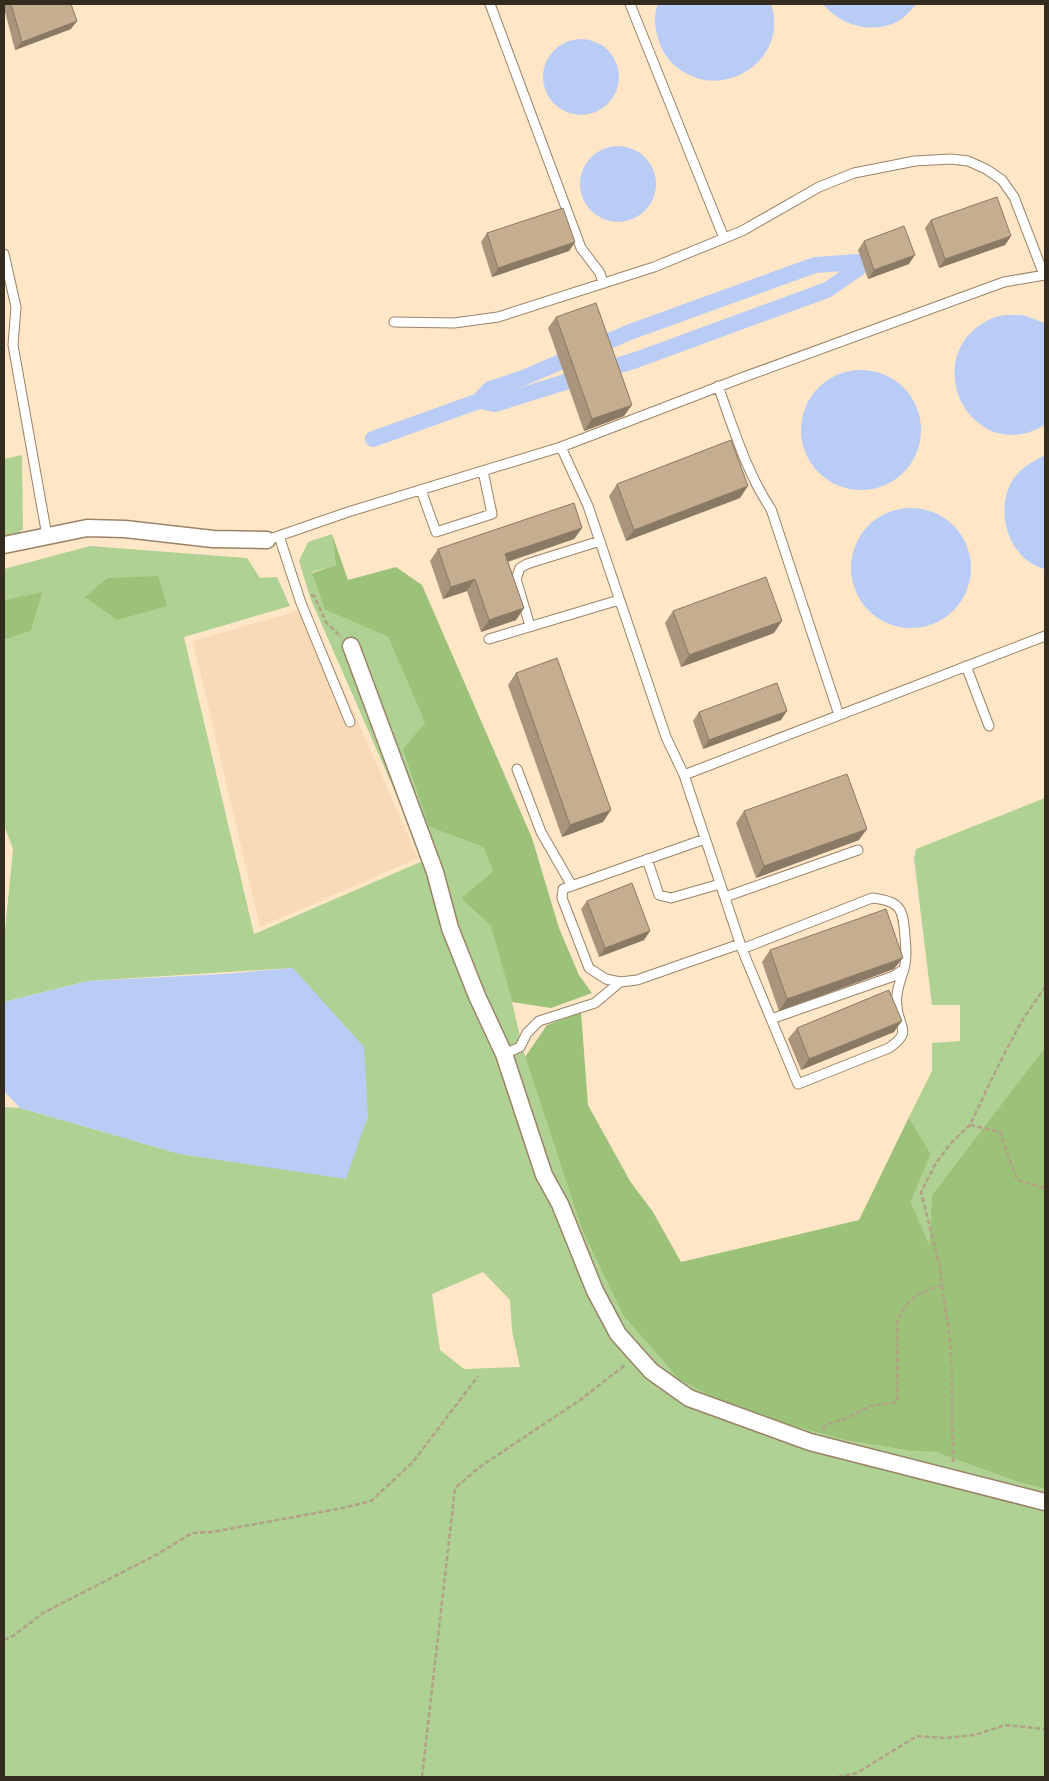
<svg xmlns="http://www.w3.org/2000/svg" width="1049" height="1781" viewBox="0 0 1049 1781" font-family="Spectral,serif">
	<rect width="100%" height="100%" fill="#ffe6c7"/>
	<!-- built -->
	<path fill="#f8dab6" d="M308,608L418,858L260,927L193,641Z"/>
	<!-- green -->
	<path fill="#afd193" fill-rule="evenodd" d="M22,455L23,529L10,540L4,541V459Z
		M332,534L336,565L312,572L325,610L388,637L425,723L429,827L483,847L493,871L461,898L491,925L512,1002L525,1057L582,1230L623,1315L845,1440L910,1451L935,1452L1018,1482L1045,1489V1777H4V1107L20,1108L180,1154L345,1178L368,1116L293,968L88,981L4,1002V941L13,849L4,825V640L31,631L43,593L4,600V569L90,546L247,558L260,578L277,577L290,606L184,637L254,934L425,860L311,600L299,561L308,542ZM483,1272L510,1300L512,1331L520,1367L464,1369L440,1350L432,1294Z
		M1045,798V1047L932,1195L929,1247L911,1202L931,1154L909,1117L932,1071V1043L960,1041V1005H932L914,858L916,849Z"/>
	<!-- forest -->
	<path fill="#9cc27a" d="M332,534L348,580L396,567L422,585L532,838L559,928L579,975L592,993L551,1008L512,1002L491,926L461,898L493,871L483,847L429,827L403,749L425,723L388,637L325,610L312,573L336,565Z
		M158,576L167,606L117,620L85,597L107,578Z
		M43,592L31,631L4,640V600Z
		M581,1012L588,1105L630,1181L653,1212L681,1262L859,1220L909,1117L931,1154L911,1202L929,1245L932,1195L1045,1047V1489L1018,1482L935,1452L910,1451L845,1440L734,1409L679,1379L623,1315L582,1230L525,1057L547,1025Z"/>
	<!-- water -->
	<path fill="#b8ccf6" d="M658,4H771C789,57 728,101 682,71C671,64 663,54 659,41C655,30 653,16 658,4Z
		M823,4H917C912,8 908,14 903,18C878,36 841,27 823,4Z
		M543 77a38 38 0 1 1 76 0a38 38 0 1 1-76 0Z
		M580 184a38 38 0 1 1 76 0a38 38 0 1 1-76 0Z
		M1023,315L1045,323V425C1040,428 1033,431 1027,433C960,450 921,349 993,318C1001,314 1014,315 1023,315Z
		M801 430a60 60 0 1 1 120 0a60 60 0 1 1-120 0Z
		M1045,455V569C1009,560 994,512 1012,481C1020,468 1032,462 1045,455Z
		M851 568a60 60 0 1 1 120 0a60 60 0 1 1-120 0Z
		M293,968L364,1047L368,1116L346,1179L180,1154L20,1108L4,1091V1002L88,981L223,974Z"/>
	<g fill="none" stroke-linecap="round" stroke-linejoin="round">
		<!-- canal -->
		<path stroke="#b8ccf6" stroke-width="16" d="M479,401L495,404L636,360L827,290L859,268
			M373,439L479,401L490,389L523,378L630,332L815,265L857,262"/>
		<!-- lane casing -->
		<g stroke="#9a8367" stroke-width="11">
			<path id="lane" d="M490,4L581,248L600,273L603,283
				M630,4L724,238
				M4,254L16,307L13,345L47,536
				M394,322L454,323L498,317L654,267L742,231L819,187L854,173L915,161L951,159L968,161L986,169L1002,180L1014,197L1044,275
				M718,386C733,427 747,474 771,509L839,715
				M561,447L588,506L666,737L684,775L742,949L798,1084L889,1048C913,1031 899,1029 897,1007C895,994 900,982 904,969
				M421,490L436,532L492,514L483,471
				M279,536L301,603L350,722
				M267,540L348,512L561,447L744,377L1004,282L1045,275
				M530,626L516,579L520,568L527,564L600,541
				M489,639L619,600
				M966,666L989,726
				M517,769L541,832L572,886
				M684,775L1045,636
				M705,839L563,889L562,898L589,968L606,979L620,982L637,980L740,944
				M647,859L659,895L671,898L720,884
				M725,897L858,850
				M742,949L872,898C902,901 903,910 905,937C906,948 907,958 904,969L894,976L771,1019
				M504,1054L520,1047L527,1033L539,1021L595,1003L620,982"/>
		</g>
		<!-- street casing -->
		<g stroke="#9a8367" stroke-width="19">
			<path id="street" d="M4,545L87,528L125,529L213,539L267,540
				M351,646L435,872L450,928L477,996L504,1054L544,1175L560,1204L595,1291L618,1334L651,1371L689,1398L810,1442L1045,1502"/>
		</g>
		<!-- path -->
		<path stroke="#b3a088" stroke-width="2.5" stroke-dasharray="5 2.5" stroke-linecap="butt" d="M311,595L314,596L326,622L341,637
			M970,1125L1000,1132L1017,1180L1045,1188
			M823,1429L825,1425L845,1419L870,1406L897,1402V1321C906,1298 921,1292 942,1285
			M953,1462L951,1349L939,1264L921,1192L936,1163L951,1143L970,1125L996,1070L1021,1022L1045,987
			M4,1640L13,1636L43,1613L158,1554L192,1533L212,1532L343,1508L371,1501L413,1462L478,1376
			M422,1777L455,1488L481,1466L580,1400L625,1365
			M838,1777L857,1773L917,1736L944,1738L975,1735L1005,1725L1045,1729"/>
		<!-- lane -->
		<use href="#lane" stroke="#fff" stroke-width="9"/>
		<!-- street -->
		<use href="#street" stroke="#fff" stroke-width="16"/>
	</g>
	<!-- wall -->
	<path fill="#a9957c" d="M4,4H71V29L15,50L4,8Z
		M931,220L1011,236L1005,245L939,268L925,228Z
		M487,233L575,242L569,251L492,277L481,242Z
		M864,241L909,264L868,279L858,250Z
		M556,317L624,416L584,431L548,328Z
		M617,484L740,498L626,541L609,496Z
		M582,528L574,539L508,562L524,608L516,620L481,632L467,591L443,599L430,561L438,549Z
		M673,611L774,633L681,667L665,623Z
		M516,673L603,822L562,837L508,685Z
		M699,712L781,720L703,749L693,721Z
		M744,811L859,840L756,878L736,823Z
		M587,901L650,931L644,940L599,957L581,909Z
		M770,950L894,969L779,1011L762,962Z
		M797,1028L894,1032L801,1070L788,1039Z"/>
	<!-- shaded-wall -->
	<path fill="#8a7965" d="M77,21L71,29L15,50L22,42Z
		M1011,236L1005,245L939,268L945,259Z
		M575,242L569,251L492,277L498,268Z
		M915,255L909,264L868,279L874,270Z
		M632,405L624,416L584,431L592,419Z
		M748,486L740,498L626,541L634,530Z
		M582,528L574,539L497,565L505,554Z
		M475,579L467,591L443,599L451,587Z
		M524,608L516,620L481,632L489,620Z
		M782,621L774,633L681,667L689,655Z
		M787,711L781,720L703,749L709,740Z
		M611,810L603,822L562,837L570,825Z
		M867,829L859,840L756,878L764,866Z
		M650,931L644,940L599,957L605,948Z
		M903,958L894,969L779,1011L787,999Z
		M902,1021L894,1032L801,1070L809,1059Z"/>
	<!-- building -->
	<path fill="#c5ad90" stroke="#8a7965" d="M11,4H71L77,21L22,42Z
		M997,197L1011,236L945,259L931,220Z
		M563,208L575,242L498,268L487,233Z
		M904,226L915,255L874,270L864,241Z
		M596,303L632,405L592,419L556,317Z
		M731,440L748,486L634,530L617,484Z
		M574,503L582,528L505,554L524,608L489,620L475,579L451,587L438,549Z
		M766,577L782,621L689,655L673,611Z
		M557,658L611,810L570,825L516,673Z
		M777,683L787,711L709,740L699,712Z
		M847,774L867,829L764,866L744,811Z
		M632,883L650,931L605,948L587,901Z
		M886,909L903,958L787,999L770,950Z
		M889,990L902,1021L809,1059L797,1028Z"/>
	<!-- border -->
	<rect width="1049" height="1781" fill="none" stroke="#352c20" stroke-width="10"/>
</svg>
